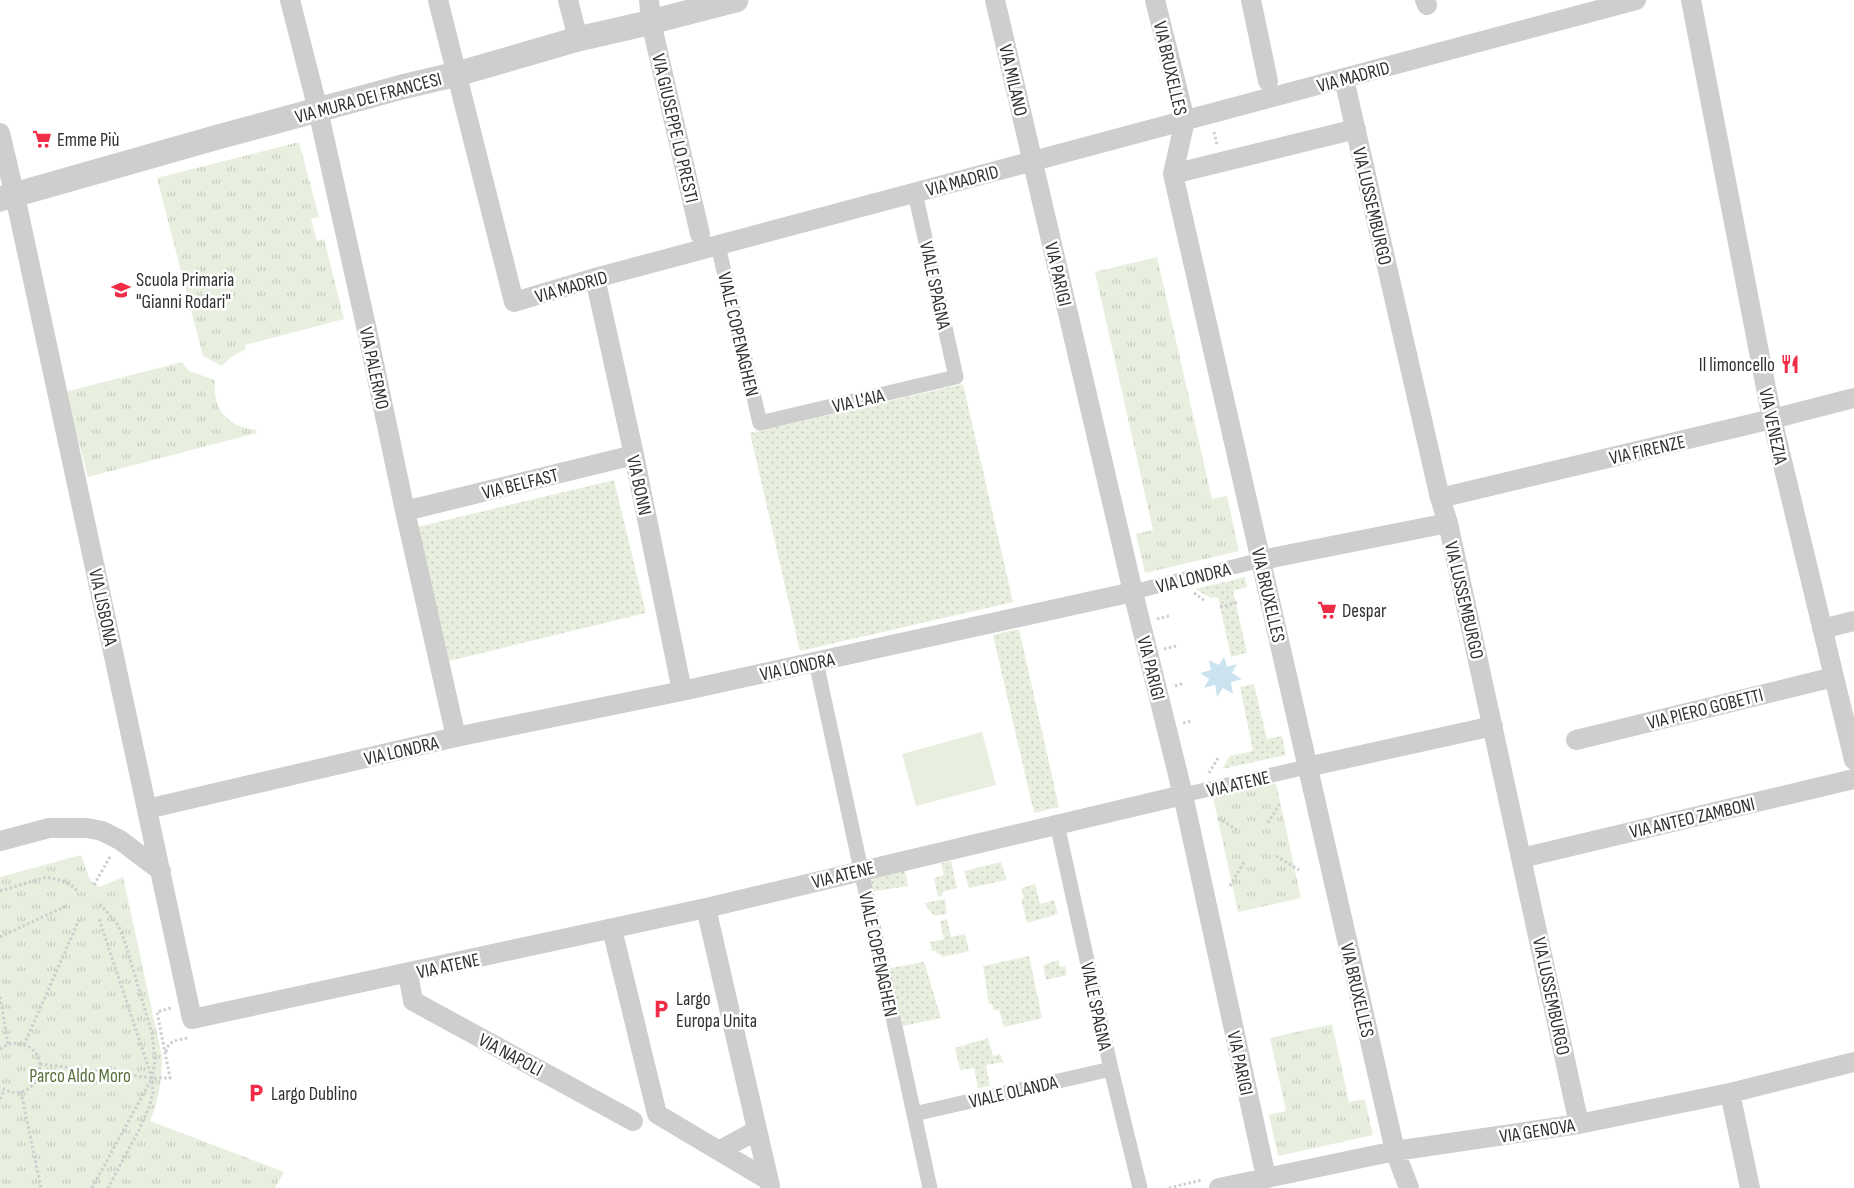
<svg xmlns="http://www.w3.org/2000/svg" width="1854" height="1188" viewBox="0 0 1854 1188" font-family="'Sofia Sans Condensed',sans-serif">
	<defs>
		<pattern id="grass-dots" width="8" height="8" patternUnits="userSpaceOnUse" patternTransform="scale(1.25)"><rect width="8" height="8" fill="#e8efdf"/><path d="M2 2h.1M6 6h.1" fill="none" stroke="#c7cdc0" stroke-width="1.8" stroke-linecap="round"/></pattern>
		<pattern id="park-tufts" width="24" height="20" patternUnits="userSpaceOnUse" patternTransform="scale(1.25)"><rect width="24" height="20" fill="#e8efdf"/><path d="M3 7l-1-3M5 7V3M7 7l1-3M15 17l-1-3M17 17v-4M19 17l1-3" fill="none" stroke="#c7cdc0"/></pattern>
	</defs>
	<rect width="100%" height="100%" fill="#fff"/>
	<!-- grass -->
	<path fill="url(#grass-dots)" d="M963,384L1013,602L800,651L750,433Z
		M614,480L646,613L449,661L417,527Z
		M1245,577L1247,587L1233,591L1247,653L1231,657L1218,597L1211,598L1195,589Z
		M1019,629L1059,807L1034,813L993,635Z
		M1254,684L1267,739L1282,736L1286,755L1222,769L1230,756L1253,751L1240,687Z
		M951,861L957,888L942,892V896L938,897L934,878L944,875L941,863Z
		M1001,862L1007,880L969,888L964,871Z
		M905,869L908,886L870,892L867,881Z
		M1035,884L1040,904L1054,900L1058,914L1027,923L1021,899L1024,898L1021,888Z
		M945,899L947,914L934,916L924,903Z
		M947,919L951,937L965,934L969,951L943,957L935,951H932L930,942L944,939L940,921Z
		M1029,956L1042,1018L1004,1027L999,1010H993L992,1003L989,1004L983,966Z
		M1059,960L1060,967L1065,966L1067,975L1046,980L1043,965Z
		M924,962L941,1018L903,1026L902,1019H898L890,968Z
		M988,1038L993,1056L1000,1054L1003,1062L986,1065L990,1086L978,1088L974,1068L960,1070L955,1048Z"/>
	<!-- park -->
	<path fill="url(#park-tufts)" d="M299,142L319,217L311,219L317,241L324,239L344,319L245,345L246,349L231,357L222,366L203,356L157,178Z
		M1157,257L1212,499L1227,496L1239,551L1145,573L1136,534L1153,530L1095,272Z
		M182,362L189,371L215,380C212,409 227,427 256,430L257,433L88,477L65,392Z
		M1276,783L1301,898L1238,912L1213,797Z
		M81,855L90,880L100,887L123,877L162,1056C162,1079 159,1099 150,1121L284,1172L275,1188H0V877Z
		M1332,1024L1349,1102L1365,1099L1373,1135L1278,1156L1269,1115L1286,1111L1270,1038Z"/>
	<!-- pitch -->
	<path fill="#e8efdf" d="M982,732L996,785L916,806L902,754Z"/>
	<!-- water -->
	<path fill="#cbe3ef" d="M1224,657L1227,667L1237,664L1232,673L1242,679L1231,682L1233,694L1223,688L1217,697L1215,685L1204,688L1209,679L1200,673L1211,670L1209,660L1219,665Z"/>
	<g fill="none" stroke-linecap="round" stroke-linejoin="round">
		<!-- path -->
		<path stroke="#cecece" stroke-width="3" stroke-dasharray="2.5 2.5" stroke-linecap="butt" d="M1214,132L1217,145
			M1194,593L1204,600
			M1220,607L1239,602
			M1157,619L1169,616
			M1164,649L1176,646
			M1175,686L1184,683
			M1183,723L1192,721
			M1209,773L1218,758
			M1218,818L1237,830
			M1268,823L1280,803
			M1276,856L1299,870
			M94,885L111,855
			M1230,886L1244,862
			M0,891L46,877L63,881L71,885L77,891
			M100,904L118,925L124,939L152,1033L155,1061L152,1078L153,1092L150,1105L139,1130L108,1188
			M0,937L66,906
			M0,997L8,1044
			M24,1045L79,920
			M0,1049C7,1044 14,1042 22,1044C58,1054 34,1110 0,1087
			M166,1052C168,1040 178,1040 188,1038
			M40,1064L152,1078H170L157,1012L171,1008
			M21,1092L41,1188
			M0,1099L4,1090
			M92,1188L152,1078L99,919
			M1169,1188L1202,1180"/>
		<!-- pedestrian -->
		<path stroke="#cecece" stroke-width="15" d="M718,246L760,423L956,377L915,193
			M1133,592L1261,560
			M816,662L930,1188
			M1183,795L1307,767
			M1057,824L1111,1069L1140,1188
			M914,1114L1111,1069"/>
		<!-- minor -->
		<path stroke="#cecece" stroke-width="20" d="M290,0L318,110L368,335L405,511L456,737
			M438,0L514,302L595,278L1636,0
			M568,0L578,39
			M649,0L651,22L700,234
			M995,0L1133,592L1183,795L1266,1177
			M1155,0L1185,120L1173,174L1395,1151L1409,1188
			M1251,0L1268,81
			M1425,0L1427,5
			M1691,0L1772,419L1854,760
			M1344,79L1440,498L1448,523L1579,1124
			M0,133L15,196L192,1019L706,908L1183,795
			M1173,174L1356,129
			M595,278L634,455L682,691
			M1440,498L1772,419L1854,398
			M405,511L634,455
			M1261,560L1448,523
			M1822,629L1854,621
			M1576,740L1834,677
			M1307,767L1493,726
			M147,809L456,737L682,691L1133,592
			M0,841L49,828H87L102,831L120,840L161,871
			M1530,856L1854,779
			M706,908L770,1186
			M612,929L657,1114L768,1180
			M408,973L413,1001L633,1121
			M1730,1093L1750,1188
			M719,1151L757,1130
			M1219,1188L1395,1151L1579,1124L1730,1093L1854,1062"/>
		<!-- tertiary -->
		<path stroke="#cecece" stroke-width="25" d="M0,199L218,137L402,87L457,74L578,39L639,25L736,0"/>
	</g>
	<!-- icons -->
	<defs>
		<g id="supermarket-bare" transform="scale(1.5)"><path d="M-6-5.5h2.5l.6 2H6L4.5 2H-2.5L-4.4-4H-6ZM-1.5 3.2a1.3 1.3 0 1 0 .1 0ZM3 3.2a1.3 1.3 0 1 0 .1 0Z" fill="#f02c47" stroke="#fff" stroke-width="2.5" paint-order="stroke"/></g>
		<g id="school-bare" transform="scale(1.5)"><path d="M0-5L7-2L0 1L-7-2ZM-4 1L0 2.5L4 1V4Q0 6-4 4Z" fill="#f02c47" stroke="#fff" stroke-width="2.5" paint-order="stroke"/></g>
		<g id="restaurant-bare" transform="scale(1.5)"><path d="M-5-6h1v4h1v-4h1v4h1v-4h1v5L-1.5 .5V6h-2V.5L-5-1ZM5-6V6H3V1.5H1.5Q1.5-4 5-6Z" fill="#f02c47" stroke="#fff" stroke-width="2.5" paint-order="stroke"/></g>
		<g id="parking-bare" transform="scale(1.5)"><path d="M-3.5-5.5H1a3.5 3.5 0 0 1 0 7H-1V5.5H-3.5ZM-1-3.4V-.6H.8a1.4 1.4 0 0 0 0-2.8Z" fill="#f02c47" stroke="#fff" stroke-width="2.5" paint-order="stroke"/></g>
	</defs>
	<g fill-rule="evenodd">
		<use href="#supermarket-bare" x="42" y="139"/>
		<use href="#school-bare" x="121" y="290"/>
		<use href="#restaurant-bare" x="1790" y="364"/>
		<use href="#supermarket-bare" x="1327" y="610"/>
		<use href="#parking-bare" x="661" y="1009"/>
		<use href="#parking-bare" x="256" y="1093"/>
	</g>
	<g text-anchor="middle" stroke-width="5" stroke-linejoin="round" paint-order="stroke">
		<!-- street labels -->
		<g font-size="19" fill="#313131" stroke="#fff">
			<text transform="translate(1171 68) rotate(77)" y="7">VIA BRUXELLES</text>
			<text transform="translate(1353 76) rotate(-15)" y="7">VIA MADRID</text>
			<text transform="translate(1014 80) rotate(77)" y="7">VIA MILANO</text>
			<text transform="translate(368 97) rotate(-15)" y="7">VIA MURA DEI FRANCESI</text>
			<text transform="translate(676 128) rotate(77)" y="7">VIA GIUSEPPE LO PRESTI</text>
			<text transform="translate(962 180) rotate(-15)" y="7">VIA MADRID</text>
			<text transform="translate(1373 206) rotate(77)" y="7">VIA LUSSEMBURGO</text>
			<text transform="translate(1059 274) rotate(77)" y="7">VIA PARIGI</text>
			<text transform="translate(936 285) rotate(78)" y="7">VIALE SPAGNA</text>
			<text transform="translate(571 286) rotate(-16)" y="7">VIA MADRID</text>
			<text transform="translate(739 334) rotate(77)" y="7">VIALE COPENAGHEN</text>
			<text transform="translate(375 368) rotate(78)" y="7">VIA PALERMO</text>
			<text transform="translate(858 400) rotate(-13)" y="7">VIA L'AIA</text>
			<text transform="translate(1774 426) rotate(78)" y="7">VIA VENEZIA</text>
			<text transform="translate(1647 449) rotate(-13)" y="7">VIA FIRENZE</text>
			<text transform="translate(520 483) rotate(-14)" y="7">VIA BELFAST</text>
			<text transform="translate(640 485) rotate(78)" y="7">VIA BONN</text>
			<text transform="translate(1193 577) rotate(-14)" y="7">VIA LONDRA</text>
			<text transform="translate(1269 595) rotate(77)" y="7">VIA BRUXELLES</text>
			<text transform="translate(1465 600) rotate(77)" y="7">VIA LUSSEMBURGO</text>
			<text transform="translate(104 607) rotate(78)" y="7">VIA LISBONA</text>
			<text transform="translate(797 666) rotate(-12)" y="7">VIA LONDRA</text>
			<text transform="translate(1152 668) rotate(76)" y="7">VIA PARIGI</text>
			<text transform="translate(1705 708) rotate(-14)" y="7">VIA PIERO GOBETTI</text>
			<text transform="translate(401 750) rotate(-13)" y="7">VIA LONDRA</text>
			<text transform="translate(1238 783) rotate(-13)" y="7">VIA ATENE</text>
			<text transform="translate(1692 817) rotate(-13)" y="7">VIA ANTEO ZAMBONI</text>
			<text transform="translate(843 874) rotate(-14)" y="7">VIA ATENE</text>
			<text transform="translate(879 954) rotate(78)" y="7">VIALE COPENAGHEN</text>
			<text transform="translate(448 965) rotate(-12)" y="7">VIA ATENE</text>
			<text transform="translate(1358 990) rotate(77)" y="7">VIA BRUXELLES</text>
			<text transform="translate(1552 996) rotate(78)" y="7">VIA LUSSEMBURGO</text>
			<text transform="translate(1097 1006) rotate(78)" y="7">VIALE SPAGNA</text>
			<text transform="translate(511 1054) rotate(28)" y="7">VIA NAPOLI</text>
			<text transform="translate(1241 1063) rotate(78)" y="7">VIA PARIGI</text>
			<text transform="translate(1013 1091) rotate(-13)" y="7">VIALE OLANDA</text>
			<text transform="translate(1537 1130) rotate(-9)" y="7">VIA GENOVA</text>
		</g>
		<!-- poi labels -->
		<g font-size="19" fill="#313131" stroke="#fff" text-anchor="start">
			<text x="57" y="146">Emme Più</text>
			<text x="136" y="286">Scuola Primaria<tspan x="136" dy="22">"Gianni Rodari"</tspan></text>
			<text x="1775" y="371" text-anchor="end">Il limoncello</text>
			<text x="1342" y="617">Despar</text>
			<text x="676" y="1005">Largo<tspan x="676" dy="22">Europa Unita</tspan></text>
			<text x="271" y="1100">Largo Dublino</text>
		</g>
		<!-- park labels -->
		<g font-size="19" fill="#58713b" stroke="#fff">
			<text x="80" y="1082">Parco Aldo Moro</text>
		</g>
	</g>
</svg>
